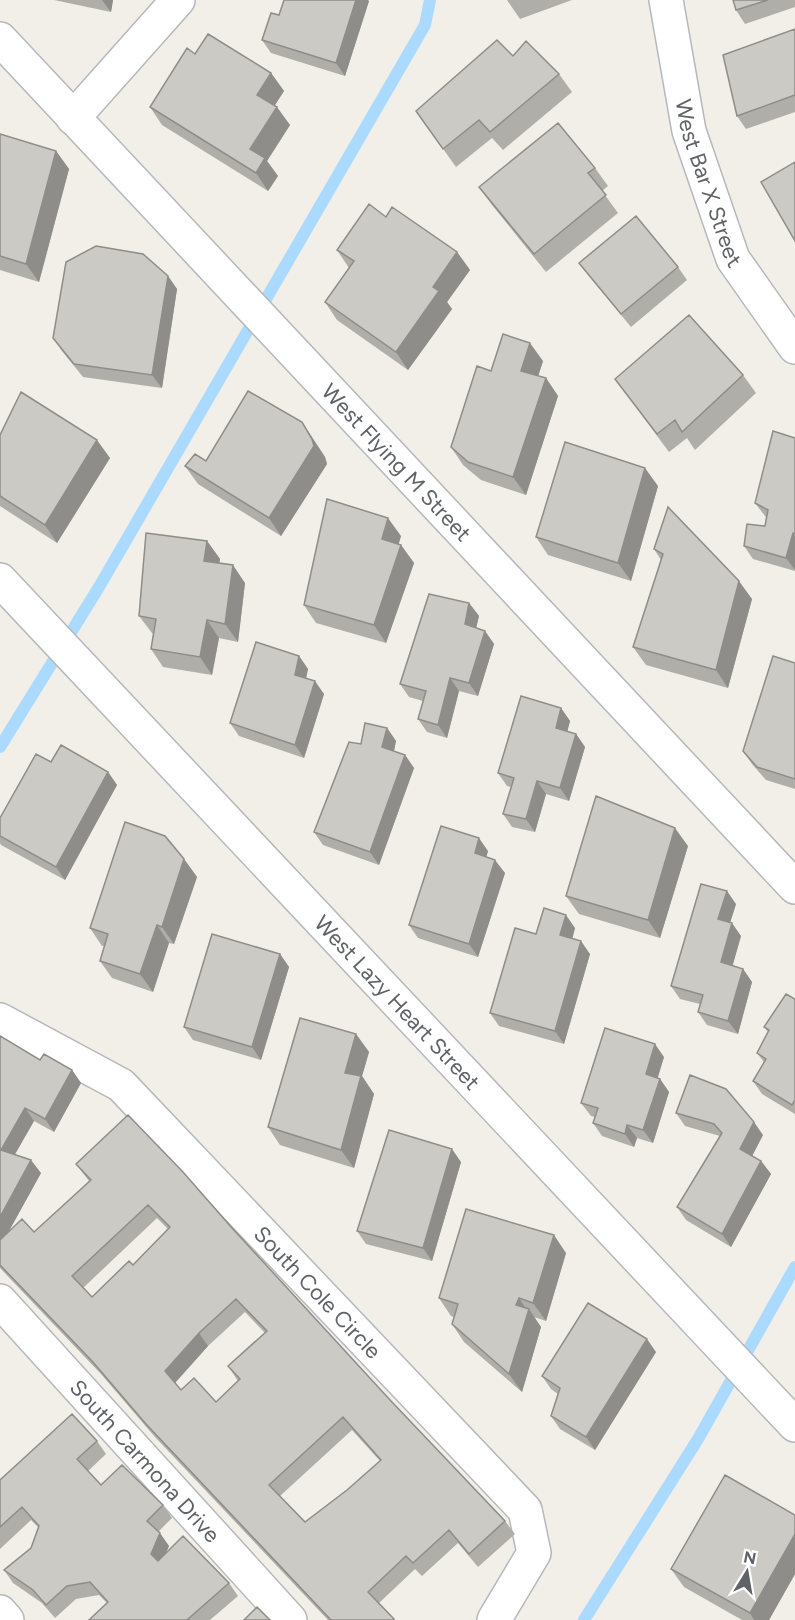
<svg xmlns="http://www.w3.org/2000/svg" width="795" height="1620" viewBox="0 0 795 1620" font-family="Figtree,sans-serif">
	<rect width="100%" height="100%" fill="#f1efe8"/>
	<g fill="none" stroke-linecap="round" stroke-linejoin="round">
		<!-- stream -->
		<path stroke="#aadaff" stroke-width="12" d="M0,747L99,587L425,25L430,0
			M584,1620L698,1439L795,1267"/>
		<!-- minor casing -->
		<g stroke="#b5b8bc" stroke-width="36">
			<g id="minor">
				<path id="s1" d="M666,0L689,131L733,259L795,347"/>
				<path id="s2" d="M0,39L795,887"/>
				<path d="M73,118L178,0"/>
				<path id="s3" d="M0,580L795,1425"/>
				<path id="s4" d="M0,1020L121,1085L525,1510L534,1553L494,1620"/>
				<path id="s5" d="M0,1301L290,1620"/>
				<path d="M0,1612L7,1620"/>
			</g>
		</g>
		<!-- minor -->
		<use href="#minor" stroke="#fff" stroke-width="33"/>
	</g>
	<!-- wall -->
	<path fill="#afaea9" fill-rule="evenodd" d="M54,0H113L111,12Z
		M507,0H572L520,19Z
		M733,0H795V7L745,24L736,10Z
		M369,1L345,76L271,53L262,40L279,15Z
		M795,29V112L746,129L737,116Z
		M195,54L271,73L284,91L274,106L290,125L267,161L278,176L268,191L162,125L150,107Z
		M513,56L559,74L572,92L503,150L492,138L456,167L416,111Z
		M0,134L56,151L69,169L39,282L0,270Z
		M595,168L608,186L602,191L618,213L546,272L492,205L479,187Z
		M386,217L457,252L470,270L447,302L452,309L408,370L337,320L325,302L349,268L337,250Z
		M579,263L678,267L687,280L631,327L589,276Z
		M168,276L177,289L162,388L83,377L62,351L53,338Z
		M543,361L538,376L546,378L558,396L526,495L481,480L463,465L451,447L491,371Z
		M743,375L756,393L695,450L687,438L669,452L615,379Z
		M302,422L325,457L327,464L281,536L198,484L185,466L206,461Z
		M0,435L110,458L57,543L0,506Z
		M795,438V571L753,559L744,546L765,526L766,517L765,516L755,503Z
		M658,486L631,581L548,555L536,537Z
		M401,536L398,544L401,545L414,563L386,643L316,623L304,605Z
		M207,541L220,559L219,563L245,583L238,642L219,638L212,675L163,667L151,649L153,634L152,633L139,616Z
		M654,549L752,599L728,688L646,665L633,647L661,560Z
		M469,603L479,616L476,628L485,631L494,644L478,696L459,691L447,738L427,732L418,719L423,701L409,697L400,684Z
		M299,656L308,669L306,678L324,694L304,758L239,736L230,723Z
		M795,663V789L766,780L752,764L743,751Z
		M561,708L570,721L567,731L576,734L585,747L569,801L546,794L535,832L512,827L503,814L511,787L507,786L498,773Z
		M387,728L396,741L394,751L405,755L414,768L379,865L323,845L314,832L361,744Z
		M51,762L108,772L117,785L65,880L1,845L0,843V836Z
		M688,846L660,938L579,914L566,896Z
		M488,851L486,857L505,873L478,957L418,938L409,925Z
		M184,859L197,877L174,944L169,943L153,992L112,978L100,961L104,946H102L90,928Z
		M736,904L730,923L741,936L732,966L743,969L752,982L738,1034L707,1025L698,1012L700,1004L680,999L671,986Z
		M575,928L572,938L590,954L564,1044L499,1026L490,1013L536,934Z
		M280,954L289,967L261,1060L193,1040L184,1027Z
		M795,999V1114L762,1094L753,1081L764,1062L757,1053L768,1032L764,1027Z
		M356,1034L369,1052L362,1076L374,1094L354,1168L280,1145L268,1127Z
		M0,1036L40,1060L72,1070L81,1083L54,1132L34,1121L15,1154L41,1173L8,1233L34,1232L89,1181L76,1164L232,1228L391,1401L505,1521L515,1534L478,1567L458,1543L422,1576L415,1569L379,1603L395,1620H328L155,1437L101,1374L0,1268ZM157,1218L168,1229L133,1265L92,1297L83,1288ZM245,1312L265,1333L228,1366L238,1381L216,1402L181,1390L175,1383L208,1346ZM352,1430L380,1461L347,1490L305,1522L280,1496Z
		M664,1057L657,1078L660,1079L669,1092L653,1143L637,1138L634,1147L602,1136L593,1123L595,1117L591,1116L581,1103Z
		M676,1113L763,1135L752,1156L761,1161L771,1174L731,1247L686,1220L677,1207L720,1136L685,1126Z
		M461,1162L432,1261L366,1244L357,1231Z
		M566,1253L546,1321L534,1317L541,1327L522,1392L464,1342L452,1324L454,1317L451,1316L439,1298Z
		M656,1352L595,1450L560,1429L551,1416L558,1394L551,1389L542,1376Z
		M97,1441L106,1454L88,1471L101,1485L163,1505L172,1518L158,1532L169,1546L165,1554L229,1583L238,1596L210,1620H89L107,1603L99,1595L76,1599L55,1618L42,1603L13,1583L4,1570L31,1548L38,1527L31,1520L0,1549V1480Z
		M795,1515V1574L769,1620H742L684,1587L671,1569Z"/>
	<!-- shaded-wall -->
	<path fill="#8f8d8a" d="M102,0H113L111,12Z
		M356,0H368L369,1L345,76L336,63Z
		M271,73L284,91L270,113L257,95Z
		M277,107L290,125L267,161L278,176L268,191L256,173L250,149Z
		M56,151L69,169L39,282L26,264Z
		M457,252L470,270L447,302L452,309L408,370L396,352L433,287Z
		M168,276L177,289L162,388L152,375Z
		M530,343L543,361L534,389L521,371Z
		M546,378L558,396L526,495L513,477Z
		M302,422L325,457L327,464L281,536L269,518Z
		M97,440L110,458L57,543L45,525Z
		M645,468L658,486L631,581L618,563Z
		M388,518L401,536L395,557L382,539Z
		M793,533L795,536V570L786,558Z
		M207,541L220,559L217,579L204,561Z
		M401,545L414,563L386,643L374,625Z
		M233,565L245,583L238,642L225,624Z
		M739,581L752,599L728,688L716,670Z
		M469,603L479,616L474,637L465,624Z
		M207,620L219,638L212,675L200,657Z
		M485,631L494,644L478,696L469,683Z
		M299,656L308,669L304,688L295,675Z
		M450,678L459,691L447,738L438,725Z
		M315,681L324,694L304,758L295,745Z
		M561,708L570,721L565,741L556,728Z
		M387,728L396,741L392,760L382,747Z
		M576,734L585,747L569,801L560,788Z
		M405,755L414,768L379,865L370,852Z
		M108,772L117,785L65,880L56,867Z
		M537,781L546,794L535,832L526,819Z
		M675,828L688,846L660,938L648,920Z
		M479,838L488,851L484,866L475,853Z
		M184,859L197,877L174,944L162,927Z
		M495,860L505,873L478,957L469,944Z
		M727,891L736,904L727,932L718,919Z
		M566,915L575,928L570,948L560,935Z
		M732,923L741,936L730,975L721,962Z
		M157,925L169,943L153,992L140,974Z
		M581,941L590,954L564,1044L555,1031Z
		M280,954L289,967L261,1060L252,1047Z
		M743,969L752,982L738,1034L728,1021Z
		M356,1034L369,1052L362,1076L374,1094L354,1168L341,1150L345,1073Z
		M655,1044L664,1057L655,1087L646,1074Z
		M72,1070L81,1083L54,1132L45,1119Z
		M660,1079L669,1092L653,1143L643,1130Z
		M25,1108L34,1121L10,1163L1,1150Z
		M754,1122L763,1135L749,1162L740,1149Z
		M627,1125L637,1138L634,1147L625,1134Z
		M452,1149L461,1162L432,1261L423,1248Z
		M31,1160L41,1173L0,1247V1217Z
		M761,1161L771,1174L731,1247L722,1234Z
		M554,1235L566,1253L546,1321L533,1303Z
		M519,1298L528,1312L529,1309L541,1327L522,1392L509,1374L516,1305Z
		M199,1333L208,1346L174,1384L165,1371Z
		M647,1339L656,1352L595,1450L586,1437Z
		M160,1533L169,1546L160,1567L151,1554Z
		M795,1534V1574L769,1620H754L750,1613Z"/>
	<!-- building -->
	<path fill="#cccac5" stroke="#8f8d8a" stroke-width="1.5" fill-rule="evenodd" d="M284,0H356L336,63L262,40L271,13L279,15Z
		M733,0H768L736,10Z
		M795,29V95L737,116L723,55Z
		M208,34L271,73L257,95L277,107L250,149L265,158L256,173L150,107L187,48L195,54Z
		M497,40L513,56L526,41L559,74L490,132L479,120L443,149L416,111Z
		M558,123L595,168L588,173L606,195L534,254L479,187Z
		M0,134L56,151L26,264L0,256Z
		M795,162V241L761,182Z
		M369,204L386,217L392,207L457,252L433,287L439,291L396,352L325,302L354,261L337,250Z
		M636,216L678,267L621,314L579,263Z
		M96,246L143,254L168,276L152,375L74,364L53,338L66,262Z
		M689,315L743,375L682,432L675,420L657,434L615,379Z
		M503,334L530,343L521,371L546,378L513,477L468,462L451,447L477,366L491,371Z
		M248,391L302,422L312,439L314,446L269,518L185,466L195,454L206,461Z
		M21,392L97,440L45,525L0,496V435Z
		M773,431L795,438V534L793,533L786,558L744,546L747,524L765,526L768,510L755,503Z
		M565,442L645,468L618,563L536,537Z
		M327,499L388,518L382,539L401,545L374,625L304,605Z
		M668,507L739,581L716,670L633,647L663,554L654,549Z
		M146,533L207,541L204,561L233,565L225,624L207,620L200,657L151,649L156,619L139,616Z
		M429,594L469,603L465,624L485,631L469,683L450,678L438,725L418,719L426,691L400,684Z
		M256,642L299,656L295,675L315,681L295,745L230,723Z
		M773,656L795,663V779L757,767L743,751Z
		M521,696L561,708L556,728L576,734L560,788L537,781L526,819L503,814L514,778L498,773Z
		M365,723L387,728L382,747L405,755L370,852L314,832L349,742L361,744Z
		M61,745L108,772L56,867L0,836V818L36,754L51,762Z
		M596,796L675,828L648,920L566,896Z
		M125,822L165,836L184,859L162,927L157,925L140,974L100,961L108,934L90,928Z
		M441,826L479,838L475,853L495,860L469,944L409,925Z
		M701,884L727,891L718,919L732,923L721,962L743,969L728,1021L698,1012L703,995L671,986Z
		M544,908L566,915L560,935L581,941L555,1031L490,1013L515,928L536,934Z
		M212,934L280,954L252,1047L184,1027Z
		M786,994L795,999V1100L792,1105L753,1081L766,1059L757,1053L769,1030L764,1027Z
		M300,1018L356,1034L345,1073L361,1076L341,1150L268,1127Z
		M605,1028L655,1044L646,1074L660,1079L643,1130L627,1125L625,1134L593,1123L598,1108L581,1103Z
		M0,1036L40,1060L44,1054L72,1070L45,1119L25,1108L1,1150L31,1160L0,1217Z
		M690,1075L726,1089L754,1122L740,1149L761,1161L722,1234L677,1207L722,1133L714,1124L676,1113Z
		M128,1115L183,1172L232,1228L391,1401L505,1521L469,1554L449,1530L413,1563L406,1556L368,1592L394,1619L393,1620H331L146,1424L92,1361L0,1265V1240L22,1219L34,1232L91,1180L76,1164ZM148,1205L170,1227L133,1265L129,1261L92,1297L72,1276ZM236,1299L267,1331L228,1366L240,1379L216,1402L194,1378L181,1390L165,1371L199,1333ZM343,1417L381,1460L347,1490L305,1522L269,1485Z
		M389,1130L452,1149L423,1248L357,1231Z
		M466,1209L554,1235L533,1303L519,1298L516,1305L529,1309L509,1374L452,1324L458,1304L439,1298Z
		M588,1303L647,1339L586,1437L551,1416L560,1388L542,1376Z
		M72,1414L97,1441L77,1459L101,1485L122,1465L163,1505L147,1521L160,1533L151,1554L158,1561L183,1536L229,1583L188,1619L189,1620H89L108,1602L90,1582L67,1586L46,1605L33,1590L4,1570L31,1548L39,1526L22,1507L0,1527V1480Z
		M725,1475L795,1515V1534L750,1613L671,1569Z
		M257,1607L270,1620H244Z"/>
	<g text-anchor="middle" stroke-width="4.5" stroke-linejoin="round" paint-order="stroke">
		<!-- street labels -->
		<g font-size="22" fill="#5f6368" stroke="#fff">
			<text dy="8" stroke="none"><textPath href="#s1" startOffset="188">West Bar X Street</textPath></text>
			<text dy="8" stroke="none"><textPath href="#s2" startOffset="580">West Flying M Street</textPath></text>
			<text dy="8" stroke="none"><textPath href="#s3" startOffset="580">West Lazy Heart Street</textPath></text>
			<text dy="8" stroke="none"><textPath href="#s4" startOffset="423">South Cole Circle</textPath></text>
			<text dy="8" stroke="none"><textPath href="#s5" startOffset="216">South Carmona Drive</textPath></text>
		</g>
	</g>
	<!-- north arrow -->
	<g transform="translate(747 1572) rotate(11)" stroke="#ffffff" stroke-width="4.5" paint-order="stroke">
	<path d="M0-4.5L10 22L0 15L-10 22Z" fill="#5f6368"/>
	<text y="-9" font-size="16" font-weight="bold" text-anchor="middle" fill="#5f6368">N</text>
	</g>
</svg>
